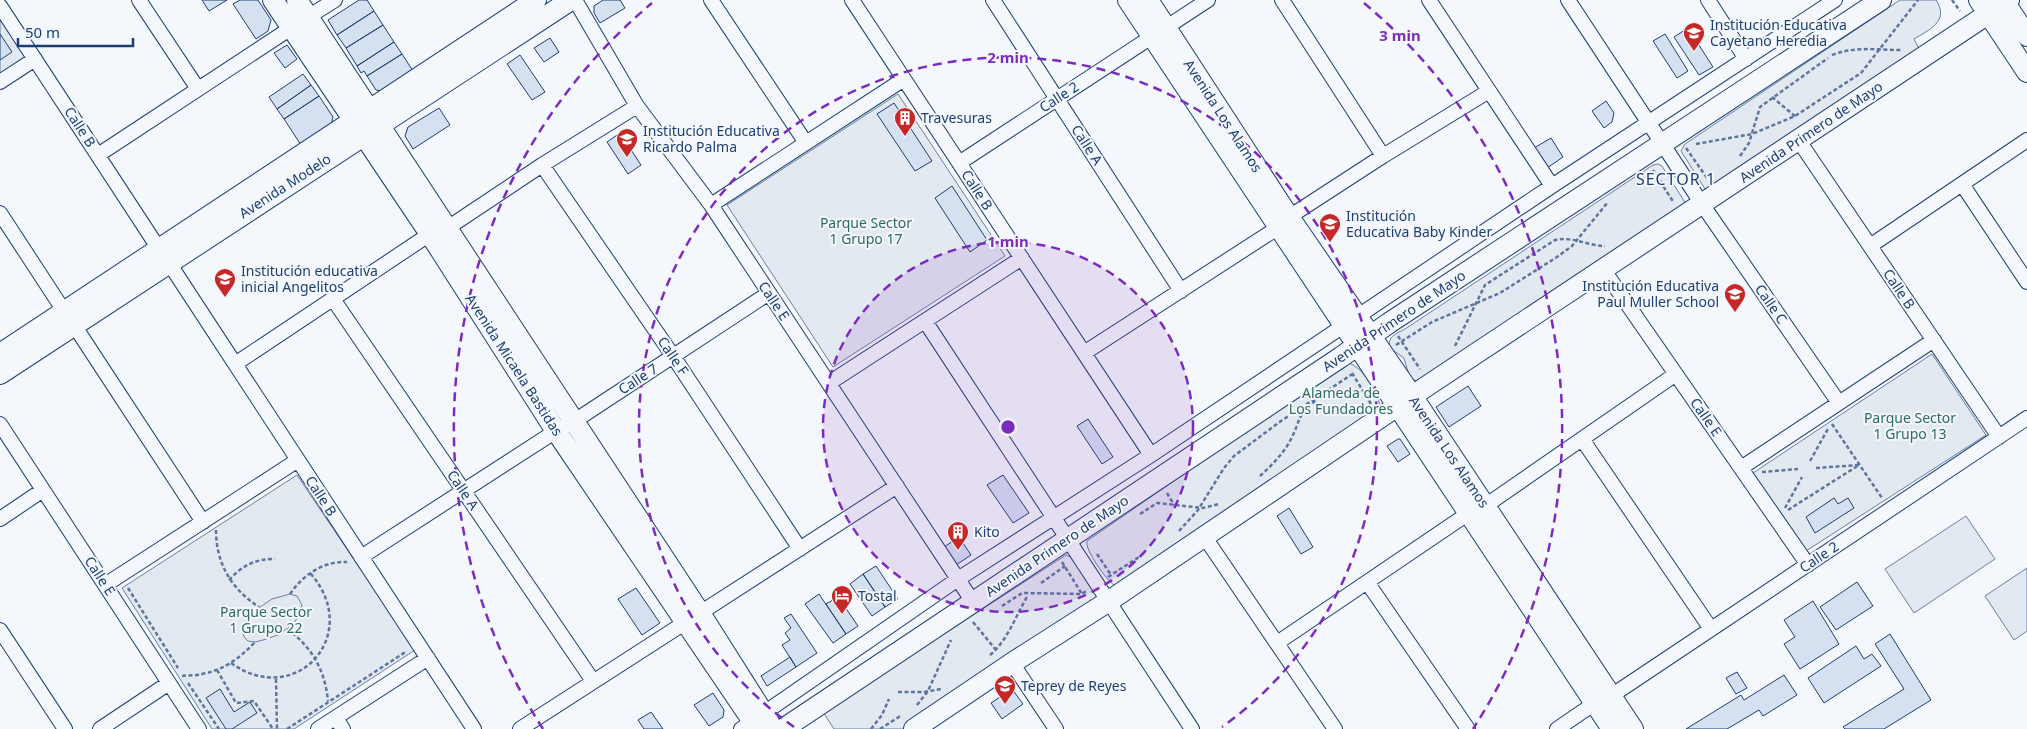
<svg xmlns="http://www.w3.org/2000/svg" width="2027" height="729" viewBox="0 0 2027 729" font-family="'Noto Sans',sans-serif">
	<rect width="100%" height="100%" fill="#f4f7fb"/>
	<!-- green -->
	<path fill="#e3e9f0" stroke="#687fa3" d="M1900,0H1936C1950,21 1929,30 1914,39L1920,51L1710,191L1705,189L1681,151L1685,144Z
		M0,20L25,57L0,73Z
		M898,94L1005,256L833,367L727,205Z
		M1658,164L1662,166L1686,204L1417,381L1410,379L1404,358L1390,348C1387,336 1396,334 1405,329L1653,165Z
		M1932,354L1986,435L1806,551L1753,473Z
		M1348,363C1361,365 1383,396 1379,409L1115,586C1107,581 1084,549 1087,541L1339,367Z
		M297,475L415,650L294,729H212L122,588Z
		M1966,516L1995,559L1914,613L1885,569Z
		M1066,555L1073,558L1097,594L1098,598L1094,604L903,729H834L823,712Z
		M2027,568V631L2014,640L1985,596Z"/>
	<!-- parking -->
	<path fill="#e3e8f0" stroke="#687fa3" d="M290,594L297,596L302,605L296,620L291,626L278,635L263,640L255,642L248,641L244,637L242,629L247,619L253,612L272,599Z"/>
	<!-- building -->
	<path fill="#d5e0f0" stroke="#1d3f73" d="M202,0H227L209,11Z
		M240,0H258L271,20L268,31L256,39L233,4Z
		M359,0H367L374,11L337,35L328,20Z
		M603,0H620L625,8L600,23L594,13V6Z
		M374,11L383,25L346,48L337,35Z
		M383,25L394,42L357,66L346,48Z
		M1688,28L1713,67L1699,75L1674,37Z
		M0,34L12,52L0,60Z
		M1665,34L1688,71L1677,78L1653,41Z
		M550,38L559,52L544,62L534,48Z
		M394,42L402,54L367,76L364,71L361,73L357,66Z
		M287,45L297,59L285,68L274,53Z
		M402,54L413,71L382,91L376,90L367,76Z
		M520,55L545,92L532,100L507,64Z
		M303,74L311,85L277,109L269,97Z
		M311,85L319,96L284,119L277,109Z
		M319,96L333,117L331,125L301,145L284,119Z
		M1606,101L1614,113L1612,122L1604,128L1592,111Z
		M894,103L932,161L915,171L877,114Z
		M439,108L450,125L413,149L405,136L408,127Z
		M620,133L641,165L628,174L607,142Z
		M1551,138L1563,157L1547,168L1534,148Z
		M952,186L987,240L970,252L935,198Z
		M1468,386L1481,406L1449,427L1436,407Z
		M1088,419L1113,457L1102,464L1077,426Z
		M1398,439H1400L1410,454L1398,462L1387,446Z
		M1003,475L1029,513L1013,523L987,485Z
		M1834,498L1838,504L1848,498L1854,508L1815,533L1806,517Z
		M1289,508L1313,547L1301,554L1277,516Z
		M959,537L971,555L956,565L944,547Z
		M876,566L898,599L885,607L863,574Z
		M863,574L885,607L872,616L850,584Z
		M1857,582L1873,606L1836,630L1820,607Z
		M636,588L660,623L642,635L618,599Z
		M819,594L846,634L833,643L805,604Z
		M838,597L858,626L846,634L826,604Z
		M1813,601L1839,644L1800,669L1784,644L1795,637L1784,620Z
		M791,614L817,653L796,667L782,645L790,640L785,633L791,628L784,618Z
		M1890,634L1931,700L1884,729H1845L1843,727L1904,689L1875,644Z
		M1856,646L1864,659L1872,654L1881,666L1824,703L1808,678Z
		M790,657L796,667L767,686L761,676Z
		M1737,672L1747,688L1736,694L1726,678Z
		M1784,675L1797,695L1763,716L1759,710L1727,729H1686L1741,695L1744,700Z
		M220,689L234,712L250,702L257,713L232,729H226L206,698Z
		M1012,689L1023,704L1002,719L991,703Z
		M713,693L724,710L723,717L709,726L694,705Z
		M651,712L663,729H644L638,720Z"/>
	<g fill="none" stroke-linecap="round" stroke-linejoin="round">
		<!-- street casing -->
		<g stroke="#1d3f73" stroke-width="16">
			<path id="street" d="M139,0L198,89
				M575,0L637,106L711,205L973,602
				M711,0L806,143
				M852,0L1151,455
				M993,0L1181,291
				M1282,0L1383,156
				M1429,0L1552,186
				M1568,0L1702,204L1839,403
				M1708,0L1746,59
				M0,6L159,249
				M308,17L335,0
				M0,82L35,59
				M1799,141L1999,437
				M98,155L291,28
				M959,163L1208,0
				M542,165L673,356L800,549
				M1962,184L2027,282
				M711,205L904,79
				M0,213L64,311
				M1289,217L1383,156L1489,91
				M446,229L542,165L637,106
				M1870,246L2027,140
				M169,263L474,729
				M1603,269L1808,565
				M333,299L593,681
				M925,321L1192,729
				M74,325L203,522
				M1084,353L1279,227
				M235,364L430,234
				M829,383L1022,258
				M0,424L199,729
				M1582,439L1711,629
				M1741,468L1934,340
				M1485,506L1676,374
				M0,519L43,490
				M1204,536L1335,729
				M361,557L556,431L573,422L769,293
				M1367,582L1468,729
				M105,585L298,460
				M700,613L897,486
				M0,630L65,729
				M1277,643L1469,513
				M1012,663L1056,729
				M1611,696L2027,418
				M336,718L343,729
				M100,729L169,683
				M318,729L428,658
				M520,729L686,622
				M741,729L958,579L1151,455L1552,186L1835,0
				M1557,729L1595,703"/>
		</g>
		<!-- secondary casing -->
		<g stroke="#1d3f73" stroke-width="22">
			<path id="secondary" d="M273,0L430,234L556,431L758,729
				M297,0L700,613L769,722
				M1128,0L1612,729
				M1148,0L1289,217L1412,396L1633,729
				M1979,0L2027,72
				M2003,0L2027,36
				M0,354L536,0
				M0,374L571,0
				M783,729L1341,357L1389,323L1881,0
				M914,729L1012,663L1109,601L1430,384L2009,0"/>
		</g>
		<!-- path -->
		<path stroke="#5e769c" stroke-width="2.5" stroke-dasharray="4 2.5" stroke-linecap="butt" d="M1952,0L1960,11
			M1832,55C1854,46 1878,50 1901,50
			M1772,97L1796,117
			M1696,144L1752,134L1795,116L1861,73L1918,0
			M1686,148L1707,178
			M1740,156L1749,143L1760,107L1828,58
			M1653,170L1674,203
			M1398,336L1420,369
			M1396,345L1432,322L1500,293L1557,257L1572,246L1608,202
			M1455,346L1485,285L1555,240C1573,236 1588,246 1605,246
			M1352,373L1371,404
			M1832,424L1882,498
			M1810,461L1829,427
			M1816,468L1859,465
			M1762,472L1798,469
			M1260,476C1272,465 1284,453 1291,439C1301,420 1297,413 1317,400
			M1167,493L1174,505
			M1785,508L1802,477
			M1788,510L1859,465
			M1140,514L1157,503L1203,508L1219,504
			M216,530C216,563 231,589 259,607
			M1179,531L1198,510L1224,468L1234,456L1281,421L1354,373
			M1097,554L1111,575
			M1062,562L1082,594
			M1108,577L1139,557
			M229,580C243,565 255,559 275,559
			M1041,583L1065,566
			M128,588L178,668
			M290,594C303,575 323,561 347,562
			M1002,606L1022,593L1082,594L1086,591
			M973,622L996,650
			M287,629C312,647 325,670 328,701
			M990,655C1008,640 1015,617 1027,597
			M231,663C297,710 364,633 310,573
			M217,670L236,703L254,701L273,729
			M182,676C189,675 196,676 202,674C224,670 240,658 255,642
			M276,679L277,729
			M188,683L219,729
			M898,692H924L941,689
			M917,705L928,691L951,640
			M287,729L407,651
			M871,729L882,715L889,699
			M880,729L902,715"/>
		<!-- street -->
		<use href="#street" stroke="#f4f7fb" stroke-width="14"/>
		<!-- secondary -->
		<use href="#secondary" stroke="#f4f7fb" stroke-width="20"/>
	</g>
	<!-- distance rings -->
	<circle cx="1008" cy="427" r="185" fill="#7b2cbf" fill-opacity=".12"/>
	<g fill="none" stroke="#7b2cbf" stroke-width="2.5" stroke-dasharray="9 6">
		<circle cx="1008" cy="427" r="185"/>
		<path d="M794 727A369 369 0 1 1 1222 727"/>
		<path d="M543 729A554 554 0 0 1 652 3M1364 3A554 554 0 0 1 1473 729"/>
	</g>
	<!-- icons -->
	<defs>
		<g id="school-pin" transform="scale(1.125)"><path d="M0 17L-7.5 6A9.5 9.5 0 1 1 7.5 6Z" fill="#c62828" stroke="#f4f7fb"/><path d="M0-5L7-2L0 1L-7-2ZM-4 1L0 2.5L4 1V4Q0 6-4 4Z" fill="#fff"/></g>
		<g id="building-pin" transform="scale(1.125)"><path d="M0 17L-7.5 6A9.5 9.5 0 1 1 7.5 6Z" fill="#c62828" stroke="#f4f7fb"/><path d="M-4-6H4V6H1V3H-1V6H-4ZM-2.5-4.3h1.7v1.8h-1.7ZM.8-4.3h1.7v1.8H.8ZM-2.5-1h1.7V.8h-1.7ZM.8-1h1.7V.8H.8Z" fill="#fff"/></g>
		<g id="hotel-pin" transform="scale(1.125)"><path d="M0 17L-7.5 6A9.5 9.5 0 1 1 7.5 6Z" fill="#c62828" stroke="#f4f7fb"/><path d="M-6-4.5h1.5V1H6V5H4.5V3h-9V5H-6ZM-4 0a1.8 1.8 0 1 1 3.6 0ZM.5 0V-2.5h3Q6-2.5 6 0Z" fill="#fff"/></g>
	</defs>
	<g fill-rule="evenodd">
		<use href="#school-pin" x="1694" y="33"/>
		<use href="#building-pin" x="905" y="118"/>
		<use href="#school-pin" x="627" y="139"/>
		<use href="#school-pin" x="1330" y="224"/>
		<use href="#school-pin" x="225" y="279"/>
		<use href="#school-pin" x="1735" y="294"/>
		<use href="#building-pin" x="958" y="532"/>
		<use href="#hotel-pin" x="842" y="596"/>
		<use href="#school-pin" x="1005" y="686"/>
	</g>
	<g text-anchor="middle" stroke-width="4" stroke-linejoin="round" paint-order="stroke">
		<!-- poi labels -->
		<g font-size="14" fill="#1d3f73" stroke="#f4f7fb" text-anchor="start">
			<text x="1710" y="30">Institución Educativa<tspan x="1710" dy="16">Cayetano Heredia</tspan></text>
			<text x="921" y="123">Travesuras</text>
			<text x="643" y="136">Institución Educativa<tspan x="643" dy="16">Ricardo Palma</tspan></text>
			<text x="1346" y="221">Institución<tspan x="1346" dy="16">Educativa Baby Kinder</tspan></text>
			<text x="241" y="276">Institución educativa<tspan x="241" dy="16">inicial Angelitos</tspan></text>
			<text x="1719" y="291" text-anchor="end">Institución Educativa<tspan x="1719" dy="16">Paul Muller School</tspan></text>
			<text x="974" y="537">Kito</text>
			<text x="858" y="601">Tostal</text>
			<text x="1021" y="691">Teprey de Reyes</text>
		</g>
		<!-- street labels -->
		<g font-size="14" fill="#1d3f73" stroke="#f4f7fb">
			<text transform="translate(1059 97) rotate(-33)" y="5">Calle 2</text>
			<text transform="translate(1223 116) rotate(57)" y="5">Avenida Los Alamos</text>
			<text transform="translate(80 127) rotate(57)" y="5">Calle B</text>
			<text transform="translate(1811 132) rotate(-34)" y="5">Avenida Primero de Mayo</text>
			<text transform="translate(1087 145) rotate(57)" y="5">Calle A</text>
			<text transform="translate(285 186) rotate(-33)" y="5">Avenida Modelo</text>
			<text transform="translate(977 190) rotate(57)" y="5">Calle B</text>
			<text transform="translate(1899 289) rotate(56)" y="5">Calle B</text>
			<text transform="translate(774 301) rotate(56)" y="5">Calle E</text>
			<text transform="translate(1771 304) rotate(55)" y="5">Calle C</text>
			<text transform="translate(1394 321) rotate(-34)" y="5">Avenida Primero de Mayo</text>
			<text transform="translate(673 356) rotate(56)" y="5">Calle F</text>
			<text transform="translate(514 365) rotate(57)" y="5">Avenida Micaela Bastidas</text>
			<text transform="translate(638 379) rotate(-33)" y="5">Calle 7</text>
			<text transform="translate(1706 417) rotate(55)" y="5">Calle E</text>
			<text transform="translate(1449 452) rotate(56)" y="5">Avenida Los Alamos</text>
			<text transform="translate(463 490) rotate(56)" y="5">Calle A</text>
			<text transform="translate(321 496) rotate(57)" y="5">Calle B</text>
			<text transform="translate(1057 546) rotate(-34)" y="5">Avenida Primero de Mayo</text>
			<text transform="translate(1819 557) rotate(-34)" y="5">Calle 2</text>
			<text transform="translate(100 576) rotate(57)" y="5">Calle E</text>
		</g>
		<!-- park labels -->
		<g font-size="14" fill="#2c6c60" stroke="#f4f7fb">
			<text x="866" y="228">Parque Sector<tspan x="866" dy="16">1 Grupo 17</tspan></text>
			<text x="1341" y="398">Alameda de<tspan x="1341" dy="16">Los Fundadores</tspan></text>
			<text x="1910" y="423">Parque Sector<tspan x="1910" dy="16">1 Grupo 13</tspan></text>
			<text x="266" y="617">Parque Sector<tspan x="266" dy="16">1 Grupo 22</tspan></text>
		</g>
		<!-- quarter labels -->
		<g font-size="16" letter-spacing="1" fill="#1d3f73" stroke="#f4f7fb">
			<text x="1676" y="185">SECTOR 1</text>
		</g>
	</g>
	<circle cx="1008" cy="427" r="8" fill="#7b2cbf" stroke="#f4f7fb" stroke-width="2.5"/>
	<g font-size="15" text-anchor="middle" font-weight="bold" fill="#7b2cbf" stroke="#f4f7fb" stroke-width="4" stroke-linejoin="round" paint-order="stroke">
		<text x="1400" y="41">3 min</text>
		<text x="1008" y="63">2 min</text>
		<text x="1008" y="247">1 min</text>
	</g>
	<!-- scale -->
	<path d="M18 38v8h115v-8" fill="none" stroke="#1d3f73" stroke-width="2.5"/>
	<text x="25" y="38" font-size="15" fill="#1d3f73" stroke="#f4f7fb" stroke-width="4" paint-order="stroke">50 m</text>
</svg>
